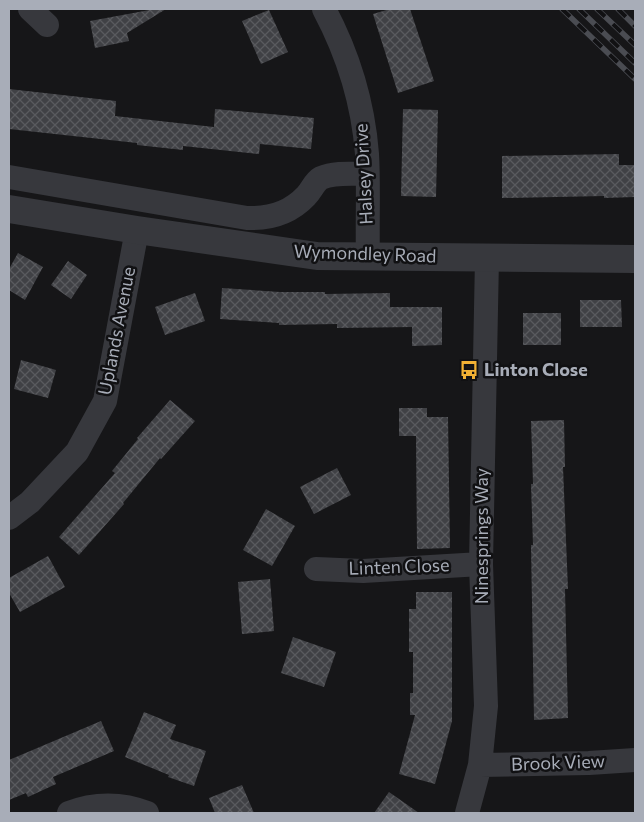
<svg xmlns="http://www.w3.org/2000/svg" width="644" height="822" viewBox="0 0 644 822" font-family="Commissioner,sans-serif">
	<defs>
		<pattern id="building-cross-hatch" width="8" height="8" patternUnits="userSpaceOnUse" patternTransform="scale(1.25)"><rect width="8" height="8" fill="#404145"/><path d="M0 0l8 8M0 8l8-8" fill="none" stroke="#595a5e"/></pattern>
	</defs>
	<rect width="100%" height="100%" fill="#161618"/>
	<!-- building -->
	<path fill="url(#building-cross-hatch)" d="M155,9H166L127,33L129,41L95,48L90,21Z
		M390,9H410L434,81L398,93L373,14Z
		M269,10L288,52L261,64L242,21Z
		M9,89L116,101L115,116L214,127L215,109L314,118L311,149L260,144L259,154L183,146V150L137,145V143L9,129Z
		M403,109L438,110L436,197L401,196Z
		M619,154V165H635V197L604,198V196L502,198V156Z
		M18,253L43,267L25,300L9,290V269Z
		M68,261L87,275L71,299L51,285Z
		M222,288L280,292H325V294L390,293V307H442V345L412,346V327L337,328V324L279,325V323L220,319Z
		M195,293L205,321L165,335L155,307Z
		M580,300H621L622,327H580Z
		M523,313H561V345H523Z
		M21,360L56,370L48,398L14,389Z
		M170,400L195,421L161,459L160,458L123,503L124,504L79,555L59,537L115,473L112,471L138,439L137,438Z
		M399,408H427V417H448L450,548L417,549L416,436H399Z
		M564,420L565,467H563L568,589H565L568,718L534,720L531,545H533L531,484H533L531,421Z
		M337,468L351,495L314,514L300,487Z
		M266,509L295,526L272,566L243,550Z
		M48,556L65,587L20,612L9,593V578Z
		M270,579L274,631L242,634L238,582Z
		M416,592H452V721L435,784L399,774L415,715H410V693H413V652H409V609H416Z
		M293,637L336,652L324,687L281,673Z
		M144,712L176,725L170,739L206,751L194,786L168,777L169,775L125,757Z
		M101,721L114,751L53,777L56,784L28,797L26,793L9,800V760Z
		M242,785L254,813H215L209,798Z
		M389,792L419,813H374Z"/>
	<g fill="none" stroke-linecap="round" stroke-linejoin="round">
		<!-- minor -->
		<path stroke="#37383d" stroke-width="24" d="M30,9L47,25
			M324,9C348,54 363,102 367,154C369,188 367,223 368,257
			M9,177L247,218C270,219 290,213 306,196C312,190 314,182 321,178C335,172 352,174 367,174
			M9,518L30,502L77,452L105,401L137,230
			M316,569L363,571L481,564
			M480,765L589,763L635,760
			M69,813C94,803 122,803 147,813
			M467,813L480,765L486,706L481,564L487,258"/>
		<!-- tertiary -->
		<path stroke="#37383d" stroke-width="28" d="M9,209L137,230L317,256L635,259"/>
		<!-- rail casing -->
		<g stroke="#4a4c52" stroke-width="5.5">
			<path id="rail" d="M562,9L635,79
				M579,9L635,63
				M597,9L635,45
				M618,9L635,26"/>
		</g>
		<!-- rail -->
		<use href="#rail" stroke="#111113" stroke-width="4" stroke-dasharray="11" stroke-linecap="butt"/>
	</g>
	<!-- icons -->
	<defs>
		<g id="bus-bare" transform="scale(1.5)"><path d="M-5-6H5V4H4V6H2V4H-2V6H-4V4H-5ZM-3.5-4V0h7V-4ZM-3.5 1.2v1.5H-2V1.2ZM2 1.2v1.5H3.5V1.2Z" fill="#f2b134" stroke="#111113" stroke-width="2.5" paint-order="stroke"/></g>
	</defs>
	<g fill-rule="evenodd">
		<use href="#bus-bare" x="469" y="370"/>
	</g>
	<g text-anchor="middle" stroke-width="5" stroke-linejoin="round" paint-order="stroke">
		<!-- street labels -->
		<g font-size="18" fill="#a8adb8" stroke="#111113">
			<text transform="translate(364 174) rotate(-93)" y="6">Halsey Drive</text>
			<text transform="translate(365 254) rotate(2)" y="6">Wymondley Road</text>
			<text transform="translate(117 331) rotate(-79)" y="6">Uplands Avenue</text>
			<text transform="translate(482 536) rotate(-90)" y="6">Ninesprings Way</text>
			<text transform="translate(399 567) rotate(-2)" y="6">Linten Close</text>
			<text transform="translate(558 763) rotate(-2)" y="6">Brook View</text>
		</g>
		<!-- poi labels -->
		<g font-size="18" font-weight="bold" fill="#a8adb8" stroke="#111113" text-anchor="start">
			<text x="484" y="376">Linton Close</text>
		</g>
	</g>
	<!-- border -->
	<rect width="644" height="822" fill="none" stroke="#a8adb8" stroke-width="20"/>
</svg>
